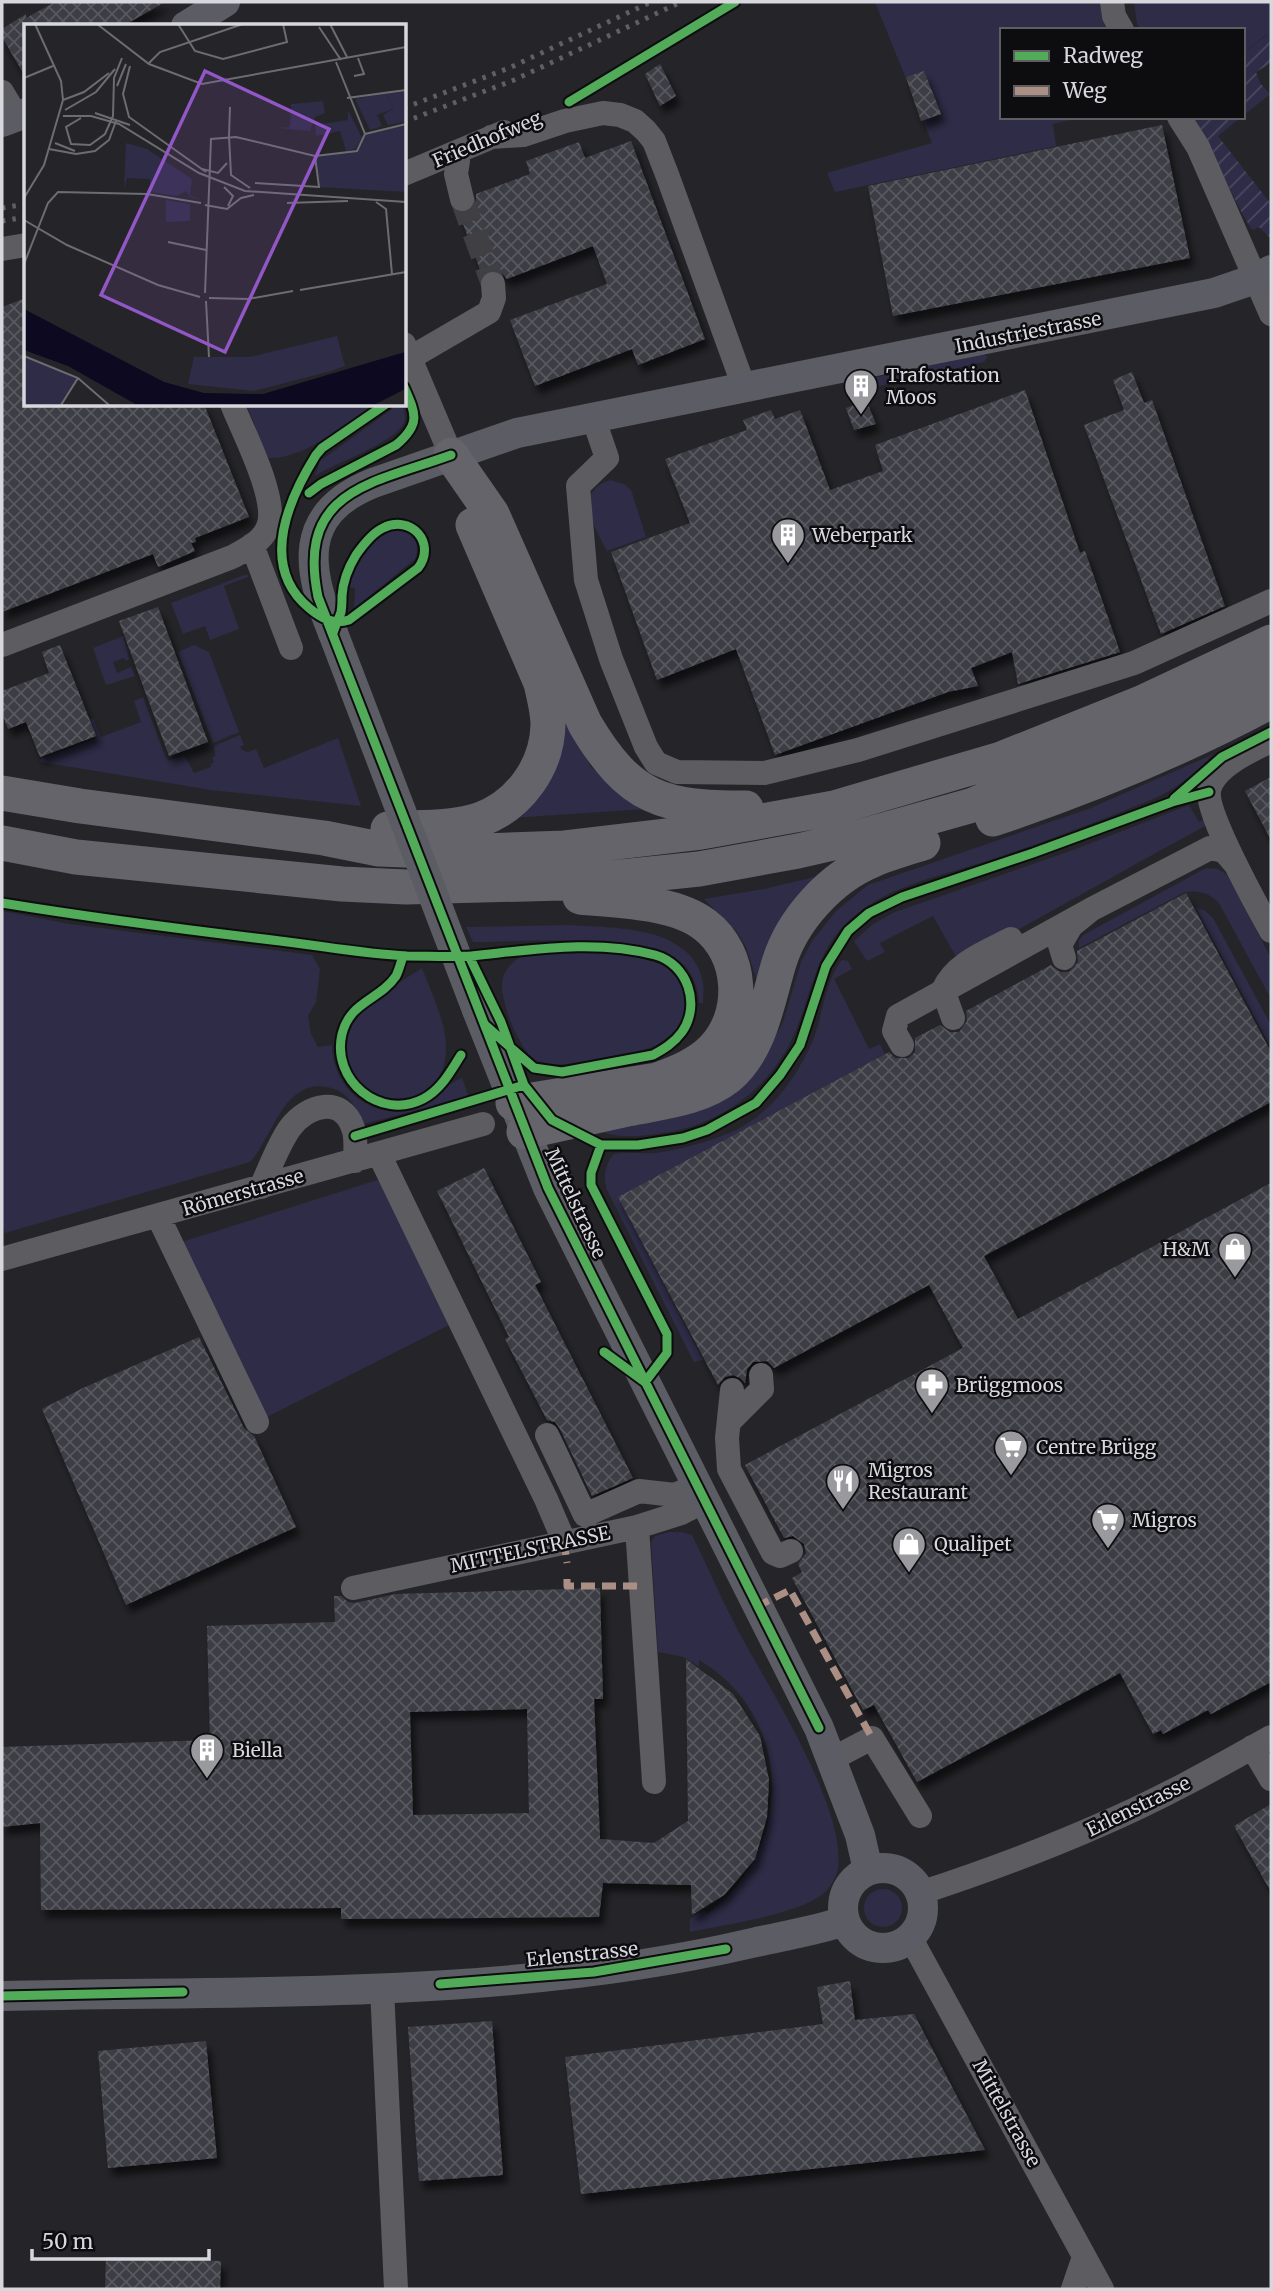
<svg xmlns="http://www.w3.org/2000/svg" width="1273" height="2291" viewBox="0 0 1273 2291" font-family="Merriweather,serif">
	<defs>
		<pattern id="garden-furrows" width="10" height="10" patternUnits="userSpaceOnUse" patternTransform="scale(1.75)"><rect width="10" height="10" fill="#2e2c46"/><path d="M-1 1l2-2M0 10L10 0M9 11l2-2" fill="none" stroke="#4c4a60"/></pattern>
		<pattern id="building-cross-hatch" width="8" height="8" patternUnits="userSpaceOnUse" patternTransform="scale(1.75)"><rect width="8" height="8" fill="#3d3d44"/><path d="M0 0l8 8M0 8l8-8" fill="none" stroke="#58585f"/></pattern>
		<filter id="shadow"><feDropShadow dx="4.5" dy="8" stdDeviation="3.5" flood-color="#0009"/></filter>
	</defs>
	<rect width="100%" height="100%" fill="#252529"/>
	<!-- green -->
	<path fill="#2e2c46" d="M875,2H1112L1117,30H1002V117H1084L1053,124L1056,146L835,192L827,173L932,143Z
		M1134,2H1271V38L1267,34L1243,53V30H1141L1137,24Z
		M983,354L988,357L984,362L871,388L868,379Z
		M246,404H338L339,406L374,404C346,424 304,460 268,458Z
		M399,404L403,407C405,413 406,418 404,423C394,443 335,463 315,476L320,461Z
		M610,480L624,484L631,490L646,537L607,551C595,528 572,492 610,480Z
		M397,529L410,532C417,541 419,548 415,559L354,609L355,588L348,587C354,563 370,533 397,529Z
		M247,574L248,577L224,586L239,629L210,640L205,626L183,634L171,603Z
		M123,636L129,659L126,661L124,658L113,662L117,673L131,667L135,676L106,685L93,648Z
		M194,645L209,652L239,732L213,743L178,652Z
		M143,697L166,758L169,761L184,755L194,773L211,767V764L214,762L212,758L215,756L214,746L240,735L244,745L240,747L242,750L248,752L256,749L264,768L338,738L361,806L211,790L41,762V759L96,739L89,720L93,718L101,737L141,722L134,701Z
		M557,703L591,767L616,791L645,809L512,818Z
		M1214,754C1201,767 1189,778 1174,788C1155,800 1132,807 1111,816C1067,833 1022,850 977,864C933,878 887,887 852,918C818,947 813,986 798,1025C778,1079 731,1119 675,1131C653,1135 622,1140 602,1132L760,1061L782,1025L801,962L812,941L837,910L868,885L1088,809Z
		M1189,805L1199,822L1208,817L1209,824C1125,869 1043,917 959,962L933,916L880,943L885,952L867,961L854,941L873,924L895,912L1073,850Z
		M1206,868L1218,869L1227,875L1271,958V999L1219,903C1209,893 1199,890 1185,892L1079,948V940L1085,934Z
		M819,876L757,981L746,947L737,932L704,899L764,889Z
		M1196,908L1204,910L1213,918L1271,1025V1048Z
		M2,911L70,924L312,955L320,969L316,1002L308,1016L311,1034L318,1047L332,1045C332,1090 375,1123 418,1108C436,1101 444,1084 462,1078L469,1097L363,1124C356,1106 348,1091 327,1087C283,1079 273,1138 250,1162L5,1233L2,1226Z
		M568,925C613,928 692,925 703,982C704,988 703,996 703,1003H699C699,990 693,974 684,965C650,932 519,942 473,942L466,927Z
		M530,952C567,952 622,950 657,963C689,975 697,1019 667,1039C651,1051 631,1052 612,1056C590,1060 559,1069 538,1061C520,1054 500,1001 502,982C504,967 517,958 530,952Z
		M842,960L848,961L852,969L834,979L869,1049L880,1044L885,1054L618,1197L703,1360L694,1362L607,1190C603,1178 605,1163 614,1154C628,1152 642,1154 656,1153C683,1149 726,1138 748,1123C777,1105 800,1071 813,1040C823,1015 825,980 842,960Z
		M422,968C431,992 445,1019 446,1045C448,1136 308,1100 354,1020C364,1003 404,980 422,968Z
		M390,1176L459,1320L257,1422L172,1245Z
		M669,1532H682L692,1535C710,1572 726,1609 746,1645C774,1695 846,1811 838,1868C837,1876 831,1886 826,1891C804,1914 723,1925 690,1932V1919L704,1910L707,1914C795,1851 795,1716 699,1660V1667L684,1657L658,1652L651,1542L655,1536Z
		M864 1908a19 19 0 1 1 38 0a19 19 0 1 1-38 0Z"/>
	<!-- garden -->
	<path fill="url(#garden-furrows)" d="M1268,34L1271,38V63L1256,72L1260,83L1270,94L1243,116V53Z
		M1194,117H1241L1218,136L1271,204V239L1259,227L1253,230L1250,227C1229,192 1215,153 1194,117Z"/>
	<!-- building -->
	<path fill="url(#building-cross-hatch)" fill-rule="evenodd" filter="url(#shadow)" d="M55,2H165L123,26H26V78L2,37V29L26,14V18Z
		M660,64L676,96L660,106L645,74Z
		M924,71L941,114L921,121L906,77Z
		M1162,125L1190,258L893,316L868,186Z
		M631,141L705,339L638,365L632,349L535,386L510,320L607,284L593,246L507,279L500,271L493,269L482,275L459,213H466L473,209L476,203V194L530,174L526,161L579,142L585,158Z
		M26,298V404H204L249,517L195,538L196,542L191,543L195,551L158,567L153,554L2,612V307Z
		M1132,372L1144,403L1152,400L1225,606L1161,634L1084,425L1124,410L1113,380Z
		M1025,390L1080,553L1085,551L1120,652L1018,684L1012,652L971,668L978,686L948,692L775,755L736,649L657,680L611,552L690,523L665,459L747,430L743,420L771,410L775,419L800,410L830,490L883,471L875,445Z
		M866,400L876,424L854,430L846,408Z
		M158,607L208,742L169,756L119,621Z
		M60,645L96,736L40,757L26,722L8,729L2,713V691L49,673L42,652Z
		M1271,777V840L1245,791Z
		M1186,893L1271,1052V1102L984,1256L1018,1319L1271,1183V1682L1211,1714L1208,1710L1163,1734L1161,1730L1153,1734L1120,1673L917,1782L874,1705L863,1710L792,1578L802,1572L798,1564L806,1553L804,1544L793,1536L784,1538L745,1465L963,1348L929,1285L774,1368L767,1361L753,1362L747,1369L745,1383L740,1378L733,1375L725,1377L718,1385L618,1197L889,1052L895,1058H909L915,1052V1038L940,1025L950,1032H959L967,1021L966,1011L1051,965L1060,972H1069L1078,962L1077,951Z
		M484,1168L541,1282L535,1285L633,1478L592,1496L560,1429L555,1422L547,1420L505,1339L509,1337L437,1191Z
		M199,1337L244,1428L254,1436L296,1527L126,1605L42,1409L83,1388Z
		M600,1588L603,1699H594L600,1839L654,1843L688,1821L686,1659L733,1694L760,1736L769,1780L767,1817L755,1859L724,1895L692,1915L691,1885L603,1883L599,1917L341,1919V1908L41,1910L40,1823L2,1827V1747L210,1740L207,1626L335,1622L334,1596H341L348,1602L355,1603L396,1594ZM527,1709L529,1813L413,1815L410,1712Z
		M1271,1804V1892L1234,1826Z
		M850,1981L855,2020L914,2014L985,2150L581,2194L565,2057L823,2024L817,1987Z
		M492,2021L503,2175L419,2181L408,2027Z
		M206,2041L217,2158L108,2168L98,2051Z
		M106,2257L221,2261L220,2289H105Z"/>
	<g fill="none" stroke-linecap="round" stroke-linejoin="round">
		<!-- minor-tunnel -->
		<path stroke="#404044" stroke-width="24" stroke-dasharray="24 12" stroke-linecap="butt" d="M462,199L493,284"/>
		<!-- minor -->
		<path stroke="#5c5c61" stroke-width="24" d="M1112,2L1114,16L1122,30
			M2,92L17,117
			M1179,117L1198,147L1271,314
			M491,137L523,135L565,121L603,113L620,115L635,121L646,131L654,141L668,177L744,387
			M458,161L456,174L462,199
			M404,174L504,132
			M2,249L26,245
			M404,344L451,455
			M410,358L489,312L494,298L493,284
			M593,417L607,458L578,486L586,580L611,659L646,747L656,763L677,772L764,773L858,750L1134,663L1271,601
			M252,545L291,648
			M2,645L232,557C245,550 262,542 268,527C279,500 243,432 232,404
			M1271,741C1252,750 1213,767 1209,791C1206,814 1258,908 1271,931
			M1064,958L1060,945L1071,926L1092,909L1210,848L1224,851L1236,865
			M902,1045L894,1031L898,1016L1092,909
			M379,1154L546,1499L564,1541
			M261,1187C270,1168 278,1145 290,1128C307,1105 342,1095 353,1128C357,1138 355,1150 355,1161
			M158,1216L257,1422
			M2,1259L483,1124
			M732,1390L727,1438L729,1469L773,1553L780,1556L791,1551
			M731,1420L762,1389L761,1375
			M547,1435L585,1515L639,1491L675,1495L696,1485
			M637,1527L654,1782
			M353,1588L637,1527L681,1513L704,1501
			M1252,1747L1271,1779
			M832,1759L872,1738L920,1816
			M920,1893C981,1873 1041,1851 1100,1825C1159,1800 1216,1768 1271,1737
			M910,1937L1102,2289
			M382,1988L396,2289
			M1073,2289L1084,2257"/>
		<!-- major -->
		<path stroke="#5c5c64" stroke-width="30" d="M186,26L225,2
			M2,122L26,113
			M333,633C307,569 296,514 373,483L517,433L1214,293L1255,279L1271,270
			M477,1010L548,1188L819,1728L860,1835L868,1870
			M843 1908a40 40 0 1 1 80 0a40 40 0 1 1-80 0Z
			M2,1996C250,1990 508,2000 752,1943C783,1936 814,1931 845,1921"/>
		<!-- highway -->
		<path stroke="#64646a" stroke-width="35" d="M451,455L492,514L585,724C630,800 663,808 746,808
			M2,793L80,806L324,838L379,849L456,852L565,848L701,832L834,808L1001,759L1141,703L1271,642
			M993,819C1088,787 1182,749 1271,701
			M388,829C418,827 451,829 479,820C519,806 547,767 548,725C548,711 544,697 541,683L473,525
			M2,843L76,857L342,884L406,887L563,883L699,869L798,851L859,837L973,805L1271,677
			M513,1103L657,1080C676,1073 699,1064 713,1049C746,1015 743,954 705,925C674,901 617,901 580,897
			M524,1132C559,1124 593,1117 628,1109C661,1102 700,1099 728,1077C761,1049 767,1002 779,963C792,920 831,877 873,860C889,853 907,848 923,843"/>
		<!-- rail -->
		<path stroke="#606064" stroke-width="5" stroke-dasharray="3.5 7" stroke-linecap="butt" d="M404,108L509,68L651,2
			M404,122L514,80L681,2
			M2,208L26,204
			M2,221L26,217"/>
		<!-- minor-bridge -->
		<path stroke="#5c5c61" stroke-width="24" d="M953,1018L943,990C955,963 986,952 1011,939"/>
		<!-- major-bridge -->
		<path stroke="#5c5c64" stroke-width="30" d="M333,633L477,1010"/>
		<!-- quiet -->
		<path stroke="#ac8f84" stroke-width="7" stroke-dasharray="14 7" stroke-linecap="butt" d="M564,1541L567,1563
			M567,1579V1586H642
			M756,1607L790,1590L872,1738"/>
		<!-- cycleway casing -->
		<g stroke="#0d0d10" stroke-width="13">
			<path id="cycleway" d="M569,102L735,2
				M451,455C371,484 296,490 318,597L548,1188L819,1728
				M309,493L321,484L396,445C421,424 416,414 404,387
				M333,633C335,626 339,619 341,612C342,607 342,602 342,596C343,580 348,568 356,555C363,545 372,533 383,528C411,514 437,543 418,568L349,620C333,625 321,618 309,608C259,566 288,500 316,455L322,448L386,404
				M1174,799L1222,757L1271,732
				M2,903C94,918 187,930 280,941C322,946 365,954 407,956C428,956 450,957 471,956C532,950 595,939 655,955C688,964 701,1005 682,1032C674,1043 664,1049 653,1055L562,1072L534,1068L485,1025
				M403,956C401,962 399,970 396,976C380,1000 350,1001 342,1034C331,1080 380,1121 423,1099C441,1090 450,1072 461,1055
				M524,1085L552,1120L601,1145H638L683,1138L707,1130L756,1103L780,1075L800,1045L826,966L848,931L869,913L902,897L1033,853L1172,802L1209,792
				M355,1136L524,1085L501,1022L469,956
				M601,1145L591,1173V1185L667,1334V1353L645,1382L604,1352
				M440,1984L594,1972L726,1949
				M2,1996L183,1992"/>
		</g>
		<!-- cycleway -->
		<use href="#cycleway" stroke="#51ab58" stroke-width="9"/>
	</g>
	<!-- icons -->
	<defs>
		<g id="building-pin" transform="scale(1.75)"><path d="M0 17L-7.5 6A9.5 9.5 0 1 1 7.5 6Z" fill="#99999e" stroke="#0d0d10"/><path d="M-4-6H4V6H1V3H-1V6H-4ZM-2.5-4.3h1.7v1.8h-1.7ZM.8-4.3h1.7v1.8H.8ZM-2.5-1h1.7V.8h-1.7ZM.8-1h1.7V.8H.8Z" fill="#fff"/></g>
		<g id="shop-pin" transform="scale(1.75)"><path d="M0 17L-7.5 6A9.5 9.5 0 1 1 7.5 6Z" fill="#99999e" stroke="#0d0d10"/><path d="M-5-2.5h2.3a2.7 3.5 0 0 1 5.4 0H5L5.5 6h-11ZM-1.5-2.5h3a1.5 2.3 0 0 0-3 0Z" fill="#fff"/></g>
		<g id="pharmacy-pin" transform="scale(1.75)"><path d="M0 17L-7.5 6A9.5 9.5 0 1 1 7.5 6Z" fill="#99999e" stroke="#0d0d10"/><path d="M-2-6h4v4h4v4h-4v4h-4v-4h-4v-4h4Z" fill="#fff"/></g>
		<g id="supermarket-pin" transform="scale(1.75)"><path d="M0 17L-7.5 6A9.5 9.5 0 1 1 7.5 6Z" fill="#99999e" stroke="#0d0d10"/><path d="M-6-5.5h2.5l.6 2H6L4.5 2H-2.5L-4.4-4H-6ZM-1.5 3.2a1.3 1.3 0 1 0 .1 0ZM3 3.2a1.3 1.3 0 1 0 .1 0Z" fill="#fff"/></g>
		<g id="restaurant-pin" transform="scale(1.75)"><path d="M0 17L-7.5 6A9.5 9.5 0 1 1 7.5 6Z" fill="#99999e" stroke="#0d0d10"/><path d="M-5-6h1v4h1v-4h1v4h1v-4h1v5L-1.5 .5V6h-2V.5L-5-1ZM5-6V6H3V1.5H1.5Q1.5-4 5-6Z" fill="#fff"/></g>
	</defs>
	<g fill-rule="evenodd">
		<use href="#building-pin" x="861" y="386"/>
		<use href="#building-pin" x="788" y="535"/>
		<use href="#shop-pin" x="1235" y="1249"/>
		<use href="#pharmacy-pin" x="932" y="1385"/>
		<use href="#supermarket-pin" x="1011" y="1447"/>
		<use href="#restaurant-pin" x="843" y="1481"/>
		<use href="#supermarket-pin" x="1108" y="1520"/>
		<use href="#shop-pin" x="909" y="1544"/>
		<use href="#building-pin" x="207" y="1750"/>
	</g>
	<g text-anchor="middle" stroke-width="5" stroke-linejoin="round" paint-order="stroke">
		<!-- street labels -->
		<g font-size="19" fill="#d8d7dd" stroke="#0d0d10">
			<text transform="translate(487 139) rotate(-23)" y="7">Friedhofweg</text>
			<text transform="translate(1028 332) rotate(-11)" y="7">Industriestrasse</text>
			<text transform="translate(243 1192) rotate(-16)" y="7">Römerstrasse</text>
			<text transform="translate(576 1203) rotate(65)" y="7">Mittelstrasse</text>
			<text transform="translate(530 1549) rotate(-12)" y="7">MITTELSTRASSE</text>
			<text transform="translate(1138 1806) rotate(-26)" y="7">Erlenstrasse</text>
			<text transform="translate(582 1954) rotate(-6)" y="7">Erlenstrasse</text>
			<text transform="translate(1007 2113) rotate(61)" y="7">Mittelstrasse</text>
		</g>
		<!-- poi labels -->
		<g font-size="19" fill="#d8d7dd" stroke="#0d0d10" text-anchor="start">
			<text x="886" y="382">Trafostation<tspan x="886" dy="22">Moos</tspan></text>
			<text x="812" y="542">Weberpark</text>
			<text x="1210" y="1256" text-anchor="end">H&amp;M</text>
			<text x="956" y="1392">Brüggmoos</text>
			<text x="1036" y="1454">Centre Brügg</text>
			<text x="868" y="1477">Migros<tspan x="868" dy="22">Restaurant</tspan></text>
			<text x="1132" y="1527">Migros</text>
			<text x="934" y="1551">Qualipet</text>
			<text x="232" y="1757">Biella</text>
		</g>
	</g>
	<!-- overview -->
	<g transform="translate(24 24)">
		<rect width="382" height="382" fill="#252529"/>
		<path d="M299,77L301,89L291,93L286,107L254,104L266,103L267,80ZM324,86L338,114L331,125L322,127L316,107L292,112L291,101L324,96ZM102,119L123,125L168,155L166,171L177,176L166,173L162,167L153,172L126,168V155L103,154L100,166ZM142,176L166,180V197L142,198Z" fill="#2e2c46"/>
		<path d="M381,67V98L364,101L359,91L369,85L362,69ZM381,100V168L295,163L291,132L332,128L341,110Z" fill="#2e2c46"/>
		<path d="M362,69L369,85L353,91L358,102L346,106L331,75Z" fill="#2e2c46"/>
		<path d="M313,312L321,342L307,347L230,367L164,360L170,333H226ZM0,332L54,354L37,381H0Z" fill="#2e2c46"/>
		<path d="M0,285L140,358L180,369L239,370L381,328V365L350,381H113L44,342L0,326Z" fill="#0c0921"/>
		<path fill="none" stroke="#0c0921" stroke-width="3.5" d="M0,318L73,340L122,367L167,381M275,381L343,363L382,346"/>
		<path fill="none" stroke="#6d6c71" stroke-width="2" d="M73,0L125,40L178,60L382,23M154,0L171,27L199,35L263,18L259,0M306,0L323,33M295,3L317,36M124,40L136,28L219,0M106,42L99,70L105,93L182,148M330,52L340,50L334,34M0,54L29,42M93,62L102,40M323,74L382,66M39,76L60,68L85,49M41,86L72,68L91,45M71,89L106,101M39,92H67L95,100L175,149L221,167L382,178M57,94L42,103L47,120L66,121L81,110L89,92L90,54L98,34M341,110L382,100M205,112L206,83M205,112L207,151L226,164M31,119L51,127M25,125L52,130L71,127L85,116L92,97M178,145L194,149L203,139M231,159L295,163L291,132M200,163L209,172L204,182M0,174L20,141L39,76L37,57L11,0M352,178L362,185L368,250M263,179L324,177M181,181L203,185L217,174L230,171M0,196L43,221L134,261L176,273M144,218L182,226M0,240L24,179L34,168L123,170L177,179M276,266L382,248M181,269L187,115L212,113L291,132L333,127L341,110L312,38M185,274L224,275L269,267M182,277L185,333M0,332L54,354L85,381M37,381L54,354"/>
		<path fill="#9257c6" fill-opacity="0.15" stroke="#9257c6" stroke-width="3.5" d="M181,47L305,105L201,328L77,271Z"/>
		<rect width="382" height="382" fill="none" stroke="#d8d7dd" stroke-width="3.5"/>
	</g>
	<!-- border -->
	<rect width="1273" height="2291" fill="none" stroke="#d8d7dd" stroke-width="7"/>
	<!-- legend -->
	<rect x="1000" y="28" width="245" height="91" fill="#0d0d10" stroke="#5e5e62" stroke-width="2"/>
	<rect x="1014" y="51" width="35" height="10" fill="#51ab58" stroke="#5e5e62" stroke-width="2"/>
	<text x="1063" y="63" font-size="21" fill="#d8d7dd">Radweg</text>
	<rect x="1014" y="86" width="35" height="10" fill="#ac8f84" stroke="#5e5e62" stroke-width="2"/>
	<text x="1063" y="98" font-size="21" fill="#d8d7dd">Weg</text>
	<!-- scale -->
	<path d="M32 2249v10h177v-10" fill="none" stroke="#d8d7dd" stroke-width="3.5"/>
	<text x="42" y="2249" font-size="21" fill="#d8d7dd" stroke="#0d0d10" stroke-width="5" paint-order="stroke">50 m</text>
</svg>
